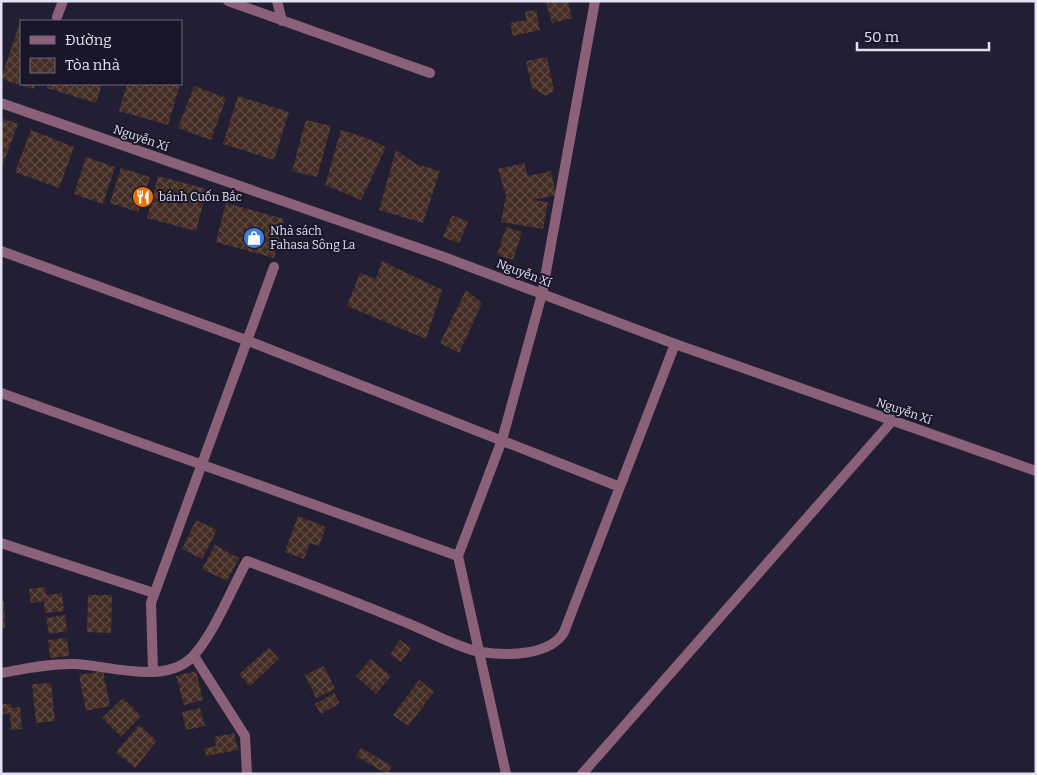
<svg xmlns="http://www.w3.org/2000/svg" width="1037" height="775" viewBox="0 0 1037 775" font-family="Bitter,serif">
	<defs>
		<pattern id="building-cross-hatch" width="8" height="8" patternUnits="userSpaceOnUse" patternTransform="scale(1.25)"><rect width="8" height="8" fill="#432c23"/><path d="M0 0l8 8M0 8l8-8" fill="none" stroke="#5e4a43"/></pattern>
	</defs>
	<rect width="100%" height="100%" fill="#221f34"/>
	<!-- building -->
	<path fill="url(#building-cross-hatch)" d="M568,1L572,18L552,23L546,2Z
		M536,10L540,30L513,36L510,23L526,20L525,12Z
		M21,19V84H35L34,89L1,79Z
		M547,57L554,91L546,96L532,88L526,61Z
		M48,84H102L96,103L47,88Z
		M127,84H180L168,125L119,111Z
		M194,86L226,98L211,140L178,128Z
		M238,96L289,112L274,160L223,144Z
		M1,118L18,124L1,169Z
		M306,120L331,126L317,177L292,171Z
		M31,130L74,147L59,188L15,172Z
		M341,130L364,137L386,147L361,200L325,185Z
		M396,150L416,164L440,171L423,223L379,210Z
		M86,157L115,167L103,204L74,194Z
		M524,163L528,176L551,171L556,195L533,200L548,202L543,229L501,222L506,195L498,169Z
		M121,168L150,177L138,212L110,203Z
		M158,176L207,189L196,231L147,218Z
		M226,203L284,219L274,258L216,242Z
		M452,215L468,222L459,243L443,237Z
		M506,227L522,232L513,260L497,255Z
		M382,261L442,290L426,339L347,306L360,273L376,279Z
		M466,290L482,303L459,353L440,343Z
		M298,516L326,527L319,546L310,543L304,559L285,552Z
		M196,520L217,530L202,559L182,549Z
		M215,545L239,558L227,581L202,569Z
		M45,587L46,595L62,593L64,611L45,613L44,601L31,603L29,589Z
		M88,595H112L111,633L87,632Z
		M1,601H4L5,628H1Z
		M65,615L67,631L49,634L46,618Z
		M67,638L69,656L50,658L48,640Z
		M400,640L411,648L401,662L390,654Z
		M269,648L279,659L250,686L239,674Z
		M371,659L391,676L376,694L356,676Z
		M324,666L335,689L316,698L305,675Z
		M103,671L110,706L86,711L79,675Z
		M196,671L203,700L184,705L176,676Z
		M419,680L434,692L408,726L393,715Z
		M51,683L55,721L36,723L32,684Z
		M334,693L340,703L321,714L315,704Z
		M123,698L141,716L121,737L102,718Z
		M1,704H11V708L20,707L22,729L11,730L10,713L1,714Z
		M200,708L205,726L186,730L182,712Z
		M139,725L157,741L135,768L116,752Z
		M234,733L238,750L206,756L204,749L216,746L214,737Z
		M361,748L392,766L387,774L356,756Z"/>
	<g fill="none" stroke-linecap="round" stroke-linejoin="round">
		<!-- minor -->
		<path stroke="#8b6079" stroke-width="10" d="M228,1L430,73
			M277,1L282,21
			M57,17L63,1
			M1,251L246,340L620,487
			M1,393L458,556
			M1,543L154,593
			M194,656L245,736L247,774
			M153,671L151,603L274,267
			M1,673C24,669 51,663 74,664C109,665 168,687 195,654C216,629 231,590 247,561C301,581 354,601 407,623C425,630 463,650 481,652C506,656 550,656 564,632L675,344
			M506,774L458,556L502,440L542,294L595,1"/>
		<!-- tertiary -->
		<path stroke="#8b6079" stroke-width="10" d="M1,103L444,257L675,344L1036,471
			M582,774L893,420"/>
	</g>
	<!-- icons -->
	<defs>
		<g id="restaurant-disc" transform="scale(1.125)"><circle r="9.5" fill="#e8710a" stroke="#19162a"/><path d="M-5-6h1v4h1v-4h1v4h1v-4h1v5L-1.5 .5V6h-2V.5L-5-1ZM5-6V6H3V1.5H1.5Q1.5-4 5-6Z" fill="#fff"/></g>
		<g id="shop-disc" transform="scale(1.125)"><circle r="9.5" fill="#3f7fe0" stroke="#19162a"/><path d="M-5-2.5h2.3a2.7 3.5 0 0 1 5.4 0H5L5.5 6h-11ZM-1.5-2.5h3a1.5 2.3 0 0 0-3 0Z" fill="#fff"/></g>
	</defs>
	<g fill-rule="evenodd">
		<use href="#restaurant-disc" x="143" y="197"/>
		<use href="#shop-disc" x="254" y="238"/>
	</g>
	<g text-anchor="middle" stroke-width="4" stroke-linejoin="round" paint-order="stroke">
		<!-- street labels -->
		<g font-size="12" fill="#e2e2f0" stroke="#19162a">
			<text transform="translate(141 138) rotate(19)" y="4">Nguyễn Xí</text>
			<text transform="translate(524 273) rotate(21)" y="4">Nguyễn Xí</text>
			<text transform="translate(904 411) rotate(19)" y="4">Nguyễn Xí</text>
		</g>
		<!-- poi labels -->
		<g font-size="12" fill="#e2e2f0" stroke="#19162a" text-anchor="start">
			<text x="159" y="201">bánh Cuốn Bắc</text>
			<text x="270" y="235">Nhà sách<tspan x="270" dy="14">Fahasa Sông La</tspan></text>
		</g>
	</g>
	<!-- border -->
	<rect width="1037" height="775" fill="none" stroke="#e2e2f0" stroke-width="5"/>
	<!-- legend -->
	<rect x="20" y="20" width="162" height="65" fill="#19162a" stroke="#696879"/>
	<rect x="30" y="36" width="25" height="8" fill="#8b6079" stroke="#696879"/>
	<text x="65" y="45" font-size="15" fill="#e2e2f0">Đường</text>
	<rect x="30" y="58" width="25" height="15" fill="url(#building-cross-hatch)" stroke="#696879"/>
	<text x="65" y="70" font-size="15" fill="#e2e2f0">Tòa nhà</text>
	<!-- scale -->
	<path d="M857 42v8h132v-8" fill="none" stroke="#e2e2f0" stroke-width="2.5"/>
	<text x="864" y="42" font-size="15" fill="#e2e2f0" stroke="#19162a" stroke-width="4" paint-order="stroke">50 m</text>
</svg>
